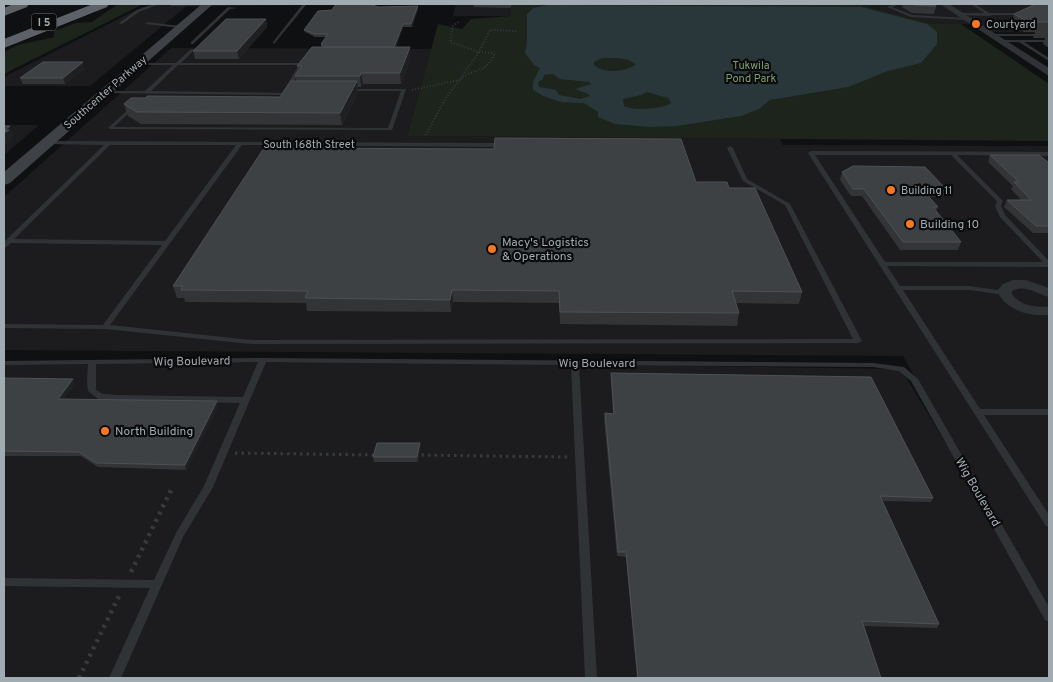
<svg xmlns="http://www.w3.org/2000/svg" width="1053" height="682" viewBox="0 0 1053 682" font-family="Overpass,sans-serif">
	<rect width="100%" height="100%" fill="#0f1011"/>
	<!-- built -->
	<path fill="#1c1c1e" d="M154,4H189L90,86H4V77L140,8Z
		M456,4H512L510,16H453Z
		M627,4H1049V33L987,32L974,24H933L861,5Z
		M171,48L431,49L407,136L780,139L783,145L1049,146V678H4V363L263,360L901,369L1039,598L903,356L4,350V197Z
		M4,125H39L4,155Z"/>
	<!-- green -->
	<path fill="#1d241c" d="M118,4H143L4,74V52L18,45L54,37V31L76,23L92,22Z
		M512,4L861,5L933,24H961L1049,84V141L407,136L438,24L462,29L471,19L510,16Z"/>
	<!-- water -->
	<path fill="#29373a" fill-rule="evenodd" d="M548,5L861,7L927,24L937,32V44L921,63L888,71L848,87L770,100L759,109L741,116L677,126L650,127L615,124L598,117V112L584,103L561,102L543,96L533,90V82L540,68L534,65L525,53L527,43V14L533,8ZM617,58L629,60L636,65C624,71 606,75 594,65V62L603,58ZM553,74L560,79L589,82L591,84L575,89L588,94L590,96L580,99L559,95L556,90L539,87L538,82L543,79L544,75ZM647,92L668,98L671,103C664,109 633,111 624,106L623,99L641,95Z"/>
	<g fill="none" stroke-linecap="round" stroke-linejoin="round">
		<!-- path-far2 -->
		<path stroke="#363a3d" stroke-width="2" stroke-dasharray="1 2" stroke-linecap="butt" d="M412,90L459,80L479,52L450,42L453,26L460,21
			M426,135C436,117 445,95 460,80C472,68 485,74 494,55L492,53L479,52L490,30L518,31"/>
		<!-- path-far1 -->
		<path stroke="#363a3d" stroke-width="3" stroke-dasharray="2.5 4" stroke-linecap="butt" d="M235,453L377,455
			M415,455L567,457"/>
		<!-- path -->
		<path stroke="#363a3d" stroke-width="4.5" stroke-dasharray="3 5" stroke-linecap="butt" d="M131,572L173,486
			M79,678L119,596"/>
		<!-- service -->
		<path fill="#303336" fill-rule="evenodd" d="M155,4H159L139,12L122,24L119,23L137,10Z
			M170,4H319L306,5L274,44L273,42L302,5L171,6Z
			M895,4H915L913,5H897L892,7L912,15L967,18L969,19L967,20L911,17L887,7Z
			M971,4H975L989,13H1017L1035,4H1039L1018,15H992L990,16L959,15L960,13H984Z
			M228,7L237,8L230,9L193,44H191V42Z
			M147,22L180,26L182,27L180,28L146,24Z
			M991,34H1049V36H990Z
			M1000,40H1049V42H1024L1049,58V61L1019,42H999Z
			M191,49L194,50L181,63H301L303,62L305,64L285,95H283L104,93L102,92L104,91H145L173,65H138L136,64L137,63H176ZM178,65H299L282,93L151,91Z
			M347,89H406L392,130L110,129L108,128L133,105H135V107L114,127L388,128L401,91H349L347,90Z
			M47,141L503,143L506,145L503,147L242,145L110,325L251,340L853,339L785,205L743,181L727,148L730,146L733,148L747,179L790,204L862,341L858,343L251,344L105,329L4,328V324L103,325L162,245L11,243L6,247L4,248V243L6,240L104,145L45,144L44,143ZM110,145H236L165,241L14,239Z
			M811,151L1049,152V156L957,155L1003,201L1001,206L1005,215L1049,261V267L887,266L900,286H970L1004,291L1007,293L1004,295L970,290H903L980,409H1049V415H984L1049,515V527L1046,526L808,153ZM815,155H951L997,201L995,206L1000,217L1043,262H885Z
			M263,358L873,363L904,367L918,379L1049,607V622L1045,620L911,381L899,371L873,367L579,365L597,678H585L571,365L266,362L213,487L183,537L121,678H109L150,588L4,586V578L154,580L176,533L204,486L240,403L101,400L98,399L88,391L87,382L88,364L4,365V361ZM258,362L243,397L117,395L103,394L96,390V364Z"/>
		<!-- minor -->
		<path fill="#303336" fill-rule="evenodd" d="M1013,280H1026L1049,288V297C1037,294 1023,283 1011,292C1018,306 1035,307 1049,307V315C1029,316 1006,311 997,291L1003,284Z"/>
		<!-- tertiary -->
		<path fill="#303336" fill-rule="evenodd" d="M940,4H949L1049,68V76Z"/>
		<!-- secondary -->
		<path fill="#3e4246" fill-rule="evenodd" d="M202,4H213L10,183L4,185V172Z"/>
		<!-- motorway -->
		<path fill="#5c6267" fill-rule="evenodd" d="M13,4H29L27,7L4,16V8Z
			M93,4H109L107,7L4,48V39Z"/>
	</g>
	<!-- wall -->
	<path fill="#323436" d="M474,4H512L511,8L474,7Z
		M903,4H932L936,6L934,14L912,13L902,7Z
		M1049,4V48L1043,44L1045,38H1033L1035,32H1024L1011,24L1014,14Z
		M378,7L418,9L412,27H403L396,47L411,58L401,84H363L361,87H358V93L342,125L141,124L128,116L124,104L280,97L296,81L295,76L298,71L297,66L321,47V44L326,37H315L305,32L304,30Z
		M266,19L267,27L239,59H195L193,51Z
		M85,68L65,84H23L20,78Z
		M990,155L1049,163V233H1033L1004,207L1007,200H1021L1011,189L1013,186L988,162Z
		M842,172L946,189L943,197H929L938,207L936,211L961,242L958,250H900L862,196H851L840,180Z
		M696,182L729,188L802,292L799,304L736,303L739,313L737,326L560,324L559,303L453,302L451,312L307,311L306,303L185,302L184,298H177L173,286Z
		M611,373L933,498L931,502L882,501L939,624L937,628L864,626L881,678H637L626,557L617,556L604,418L605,413L613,414Z
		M4,378L75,384L63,399L218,406L186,470L98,467L81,456H4Z
		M420,448L418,462H374L373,457Z"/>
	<!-- shaded-wall -->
	<path fill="#1f2022" d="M418,6V9L412,27L411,24Z
		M266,19L267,27L239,59L237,51Z
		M403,24V27L394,52L393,49Z
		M410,47L411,58L401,84L400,73Z
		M83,62L85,68L65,84L63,78Z
		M361,73L363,84L361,87L360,76Z
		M357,81L358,93L342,125L340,113Z
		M10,126L14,136L12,137L13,139L4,146V133L5,130Z
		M452,290L453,302L451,312L450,300Z
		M73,379L75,384L60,404L58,399Z
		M217,401L218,406L186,470L185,465Z
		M420,443V448L418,462L417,457Z"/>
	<!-- building -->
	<path fill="#3e4144" stroke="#4d5155" d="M336,4H370L378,7L418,6L411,24H403L394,47H325L321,44L328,34H315L304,30L318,11L332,10Z
		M912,4H932L936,6L915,5Z
		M1036,4H1049V22H1028L1014,14Z
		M226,19H266L237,51H193Z
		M312,47H410L400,73H361L360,76H295L302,66H297Z
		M43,62H83L63,78H20Z
		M291,81H357L340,113L137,112L124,104L131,98H146L147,96L280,97Z
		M4,126H10L5,130H9L4,133Z
		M495,138L681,139L696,182H727L729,188H755L802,292L732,291L739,313L560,312L559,291L452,290L450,300L305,298L308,291L181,290L183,286H173L264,148L494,149Z
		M990,155H1039L1049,163V226H1036L1007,200H1031L1014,182H1019Z
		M853,166L925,167L946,189H922L938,207H933L961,242H903L864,189H853L842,172Z
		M611,373L871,377L933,498L880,496L939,624L862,621L881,678H638L626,552H618L605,413L614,414Z
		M4,378L73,379L58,399L217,401L185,465L96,463L79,452L4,451Z
		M377,443H420L417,457H373Z"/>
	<!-- markers -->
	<g fill="#f67722" stroke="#0b0b0c" stroke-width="2">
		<circle cx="976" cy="24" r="5"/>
		<circle cx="891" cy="190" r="5"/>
		<circle cx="910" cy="224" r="5"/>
		<circle cx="492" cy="249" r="5"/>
		<circle cx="105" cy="431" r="5"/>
	</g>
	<g text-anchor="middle" stroke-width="4.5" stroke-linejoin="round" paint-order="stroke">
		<!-- shield labels -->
		<rect fill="#0b0b0c" stroke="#737b80" stroke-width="1" x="31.5" y="13.5" width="25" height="17" rx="4"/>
		<g font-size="11" font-weight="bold" fill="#a0abb2">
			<text x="44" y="26">I 5</text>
		</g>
		<!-- far-poi labels -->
		<g font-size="11" fill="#a0abb2" stroke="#0b0b0c" text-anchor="start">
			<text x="986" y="28">Courtyard</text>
			<text x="901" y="194">Building 11</text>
		</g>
		<!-- far-park labels -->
		<g font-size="11" fill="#7e9e76" stroke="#0b0b0c">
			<text x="751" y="69">Tukwila<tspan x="751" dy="13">Pond Park</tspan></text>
		</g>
		<!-- far-street labels -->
		<g font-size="11" fill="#a0abb2" stroke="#0b0b0c">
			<text transform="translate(105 92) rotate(-41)" y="4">Southcenter Parkway</text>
			<text x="309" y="148">South 168th Street</text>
		</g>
		<!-- poi labels -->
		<g font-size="12" fill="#a0abb2" stroke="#0b0b0c" text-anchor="start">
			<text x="920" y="228">Building 10</text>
			<text x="502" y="246">Macy's Logistics<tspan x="502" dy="14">&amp; Operations</tspan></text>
			<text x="115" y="435">North Building</text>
		</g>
		<!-- street labels -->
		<g font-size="12" fill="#a0abb2" stroke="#0b0b0c">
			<text transform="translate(192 361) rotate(-1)" y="4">Wig Boulevard</text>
			<text x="597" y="367">Wig Boulevard</text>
			<text transform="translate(978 492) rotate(60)" y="4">Wig Boulevard</text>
		</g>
	</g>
	<!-- border -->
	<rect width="1053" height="682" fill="none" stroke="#a0abb2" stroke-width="10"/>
</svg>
